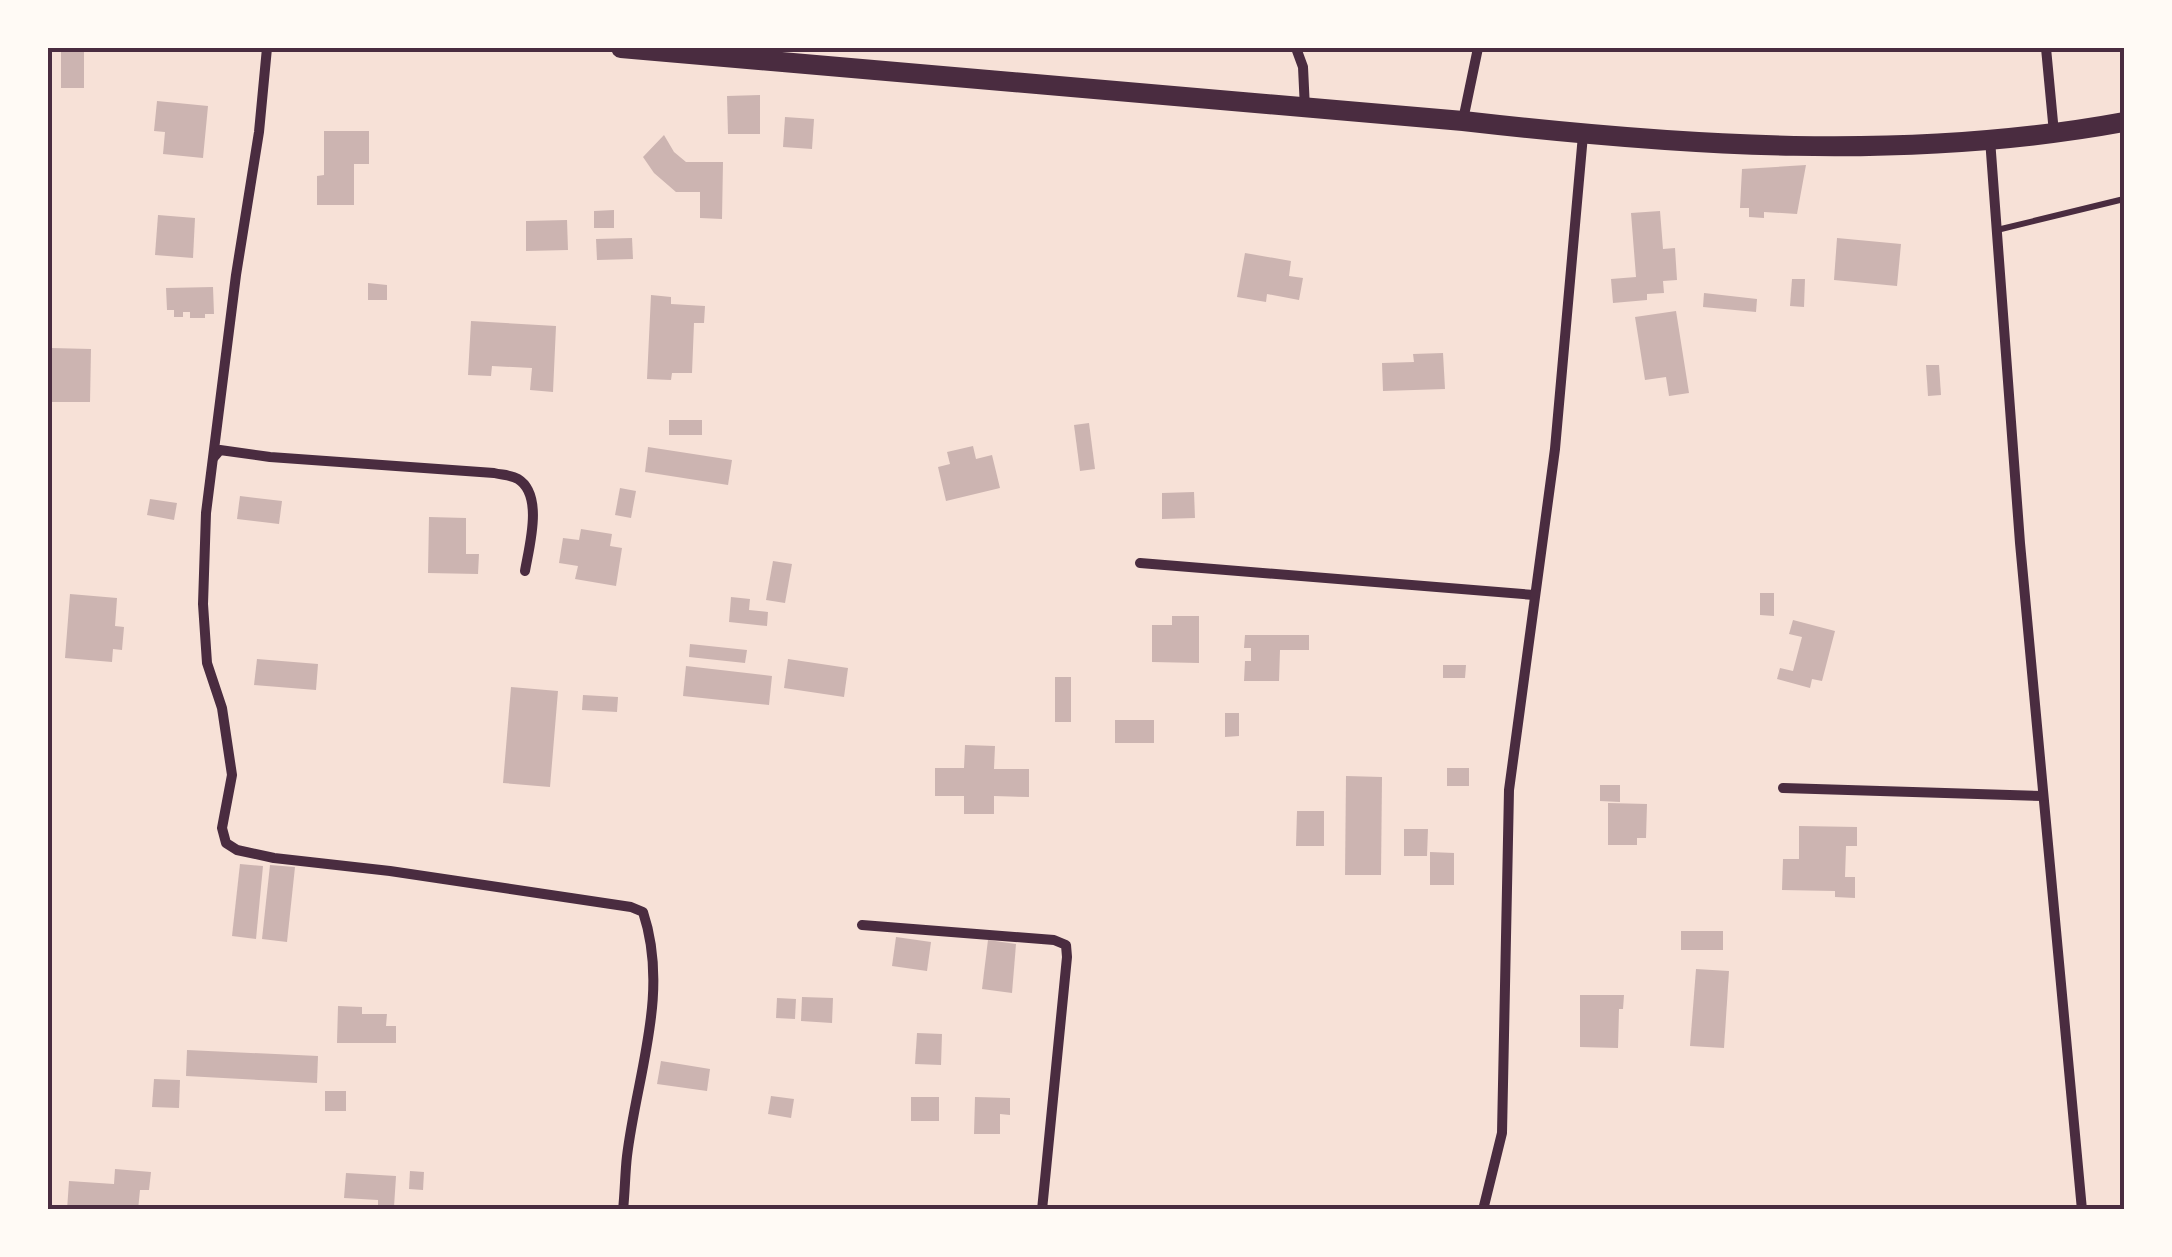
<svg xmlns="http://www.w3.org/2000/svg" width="2172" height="1257" viewBox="0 0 2172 1257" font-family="Lato,sans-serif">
<rect width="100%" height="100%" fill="#f7e1d7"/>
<g fill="#ccb4b1">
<rect x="61" y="48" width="23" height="40"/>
<path d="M760,95v39h-32l-1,-38z"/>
<path d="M157,101l51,5 -5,52 -40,-4 2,-22 -11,-1z"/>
<path d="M785,117l29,2 -2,30 -29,-2z"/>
<path d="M324,131h45v33h-15v41h-37v-29l7,-1z"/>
<path d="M664,135l10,17 12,10h37l-1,57 -22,-1v-26h-24l-22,-19 -11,-16z"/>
<path d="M1806,165l-9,49 -33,-2v6l-15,-1v-9h-9l2,-39z"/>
<path d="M614,210v18h-20v-17z"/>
<path d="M1660,211l3,38 12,-1 2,32 -14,1 1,12 -17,1v6l-34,3 -2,-24 25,-2 -5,-64z"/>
<path d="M158,215l37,3 -2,40 -38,-3z"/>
<path d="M567,220l1,30 -42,1v-30z"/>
<path d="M632,238l1,21 -36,1 -1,-21z"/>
<path d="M1837,238l64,6 -4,42 -63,-6z"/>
<path d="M1245,253l46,8 -2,15 14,2 -4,22 -32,-6 -1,8 -29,-5z"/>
<path d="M1792,279h13l-1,28 -14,-1z"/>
<path d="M368,283l19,2v15h-19z"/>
<path d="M213,287l1,27h-9v4h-15v-6h-7v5h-9v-7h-7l-1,-22z"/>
<path d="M1704,293l53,6 -1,13 -53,-5z"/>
<path d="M651,295l20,2v7l34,2 -1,17h-10l-2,50h-20l-1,7 -24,-1z"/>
<path d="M1676,311l13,82 -20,3 -3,-19 -21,3 -10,-63z"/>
<path d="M471,321l85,5 -3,66 -23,-2 2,-22 -40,-2 -1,10 -23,-1z"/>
<path d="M51,348l40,1 -1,53h-40z"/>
<path d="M1443,353l2,36 -62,2 -1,-28 32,-1 -1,-8z"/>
<path d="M1926,365h13l2,30 -13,1z"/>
<rect x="669" y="420" width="33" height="15"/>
<path d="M1089,423l6,46 -15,2 -6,-46z"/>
<path d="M973,446l3,13 16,-4 8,33 -54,13 -8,-34 12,-3 -3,-12z"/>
<path d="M648,447l84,13 -4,25 -83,-13z"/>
<path d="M620,488l16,3 -5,27 -16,-3z"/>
<path d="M1194,492l1,26 -33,1v-26z"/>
<path d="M240,496l42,5 -3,23 -42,-5z"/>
<path d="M150,499l27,4 -3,17 -27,-5z"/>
<path d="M429,517l37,1v36h13l-1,20 -50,-1z"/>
<path d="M581,529l31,5 -2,12 12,2 -6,38 -41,-7 3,-13 -19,-3 4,-25 16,2z"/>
<path d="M773,561l19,3 -7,39 -19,-3z"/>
<path d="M1760,593h14v23l-14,-1z"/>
<path d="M70,594l47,4 -2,28 9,1 -2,23 -9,-1 -1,13 -47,-4z"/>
<path d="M731,597l19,2 -1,11 19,2 -1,14 -38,-4z"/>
<path d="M1172,616h27v47l-47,-1v-37h20z"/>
<path d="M1793,620l42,11 -13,50 -10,-2 -2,9 -33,-9 3,-11 13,3 9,-34 -13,-3z"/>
<path d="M1245,635h64v15h-29l-1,31h-35l1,-20h6v-13h-7z"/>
<path d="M690,644l57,6 -2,13 -56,-6z"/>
<path d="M257,659l61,5 -2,26 -62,-5z"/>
<path d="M788,659l60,9 -4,29 -60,-9z"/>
<path d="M1443,665h23l-1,13h-22z"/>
<path d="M686,666l86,10 -3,29 -86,-9z"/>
<rect x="1055" y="677" width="16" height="45"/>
<path d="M511,687l47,4 -8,96 -47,-4z"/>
<path d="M583,695l35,2 -1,15 -35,-2z"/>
<path d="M1225,713h14v23l-14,1z"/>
<rect x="1115" y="720" width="39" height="23"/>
<path d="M965,745l30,1 -1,23h35v28l-35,-1v18h-30v-18h-29v-28h29z"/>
<rect x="1447" y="768" width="22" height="18"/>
<path d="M1346,776l36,1 -1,98h-36z"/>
<path d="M1600,785h20v17l-20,-1z"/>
<path d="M1608,803l39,1 -1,34h-9v7h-29z"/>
<path d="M1297,811h27v35h-28z"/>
<path d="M1799,826l58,1v19h-11l-1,31h10v21l-20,-1v-6l-53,-1 1,-31h16z"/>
<path d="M1404,829h24l-1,27h-23z"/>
<path d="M1430,852l24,1v32h-24z"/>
<path d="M240,864l23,2 -7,73 -24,-3z"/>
<path d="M270,865l25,2 -8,75 -25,-3z"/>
<rect x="1681" y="931" width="42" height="19"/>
<path d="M896,937l35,5 -4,29 -35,-5z"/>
<path d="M988,940l28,4 -4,49 -30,-4z"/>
<path d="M1696,969l33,2 -5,77 -34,-2z"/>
<path d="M1580,995h44l-1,14h-4l-1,39 -38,-1z"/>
<path d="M802,997l31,1 -1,25 -31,-2z"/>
<path d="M777,998l19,1 -1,20 -19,-1z"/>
<path d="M338,1006l24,1v7h25l-1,12h10v17h-59z"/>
<path d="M917,1033l25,1 -1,31 -26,-1z"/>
<path d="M187,1050l131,6 -1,27 -131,-7z"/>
<path d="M661,1061l49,8 -3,22 -50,-7z"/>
<path d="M154,1079l26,1 -1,28 -27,-1z"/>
<rect x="325" y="1091" width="21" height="20"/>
<path d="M771,1096l23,3 -3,19 -23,-4z"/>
<rect x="911" y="1097" width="28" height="24"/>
<path d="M975,1097l35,1v17l-10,-1v20h-26z"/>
<path d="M115,1169l36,3 -2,18h-9l-2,20h-71l2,-29 45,3z"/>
<path d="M410,1171l14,1 -1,18 -14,-1z"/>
<path d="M346,1173l50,3 -2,31 -16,-1v-6l-34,-2z"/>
</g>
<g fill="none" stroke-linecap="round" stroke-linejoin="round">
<path stroke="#4a2c40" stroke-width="6" d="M1997,230l127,-31"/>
<g stroke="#4a2c40" stroke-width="10">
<path d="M267,48l-8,84 -23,143 -30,238 -3,91 4,59 15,45 10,67 -10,53 4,15 11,7 37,8 116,13 241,36 12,5c27,81 -6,162 -16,244 -2,17 -2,36 -4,54"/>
<path d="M1296,48l7,19 2,42"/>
<path d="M2046,48l8,85"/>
<path d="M1463,120l15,-72"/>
<path d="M1990,139l30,404 62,667"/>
<path d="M214,457l6,-7 50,7 224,16c8,2 18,2 24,6 26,16 11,68 7,92"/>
<path d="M1140,563l394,32"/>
<path d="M1783,788l260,8"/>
<path d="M862,925l192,15 12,5 1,12 -25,253"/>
<path d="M1483,1210l19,-77 7,-343 46,-341 28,-314"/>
</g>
<path stroke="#4a2c40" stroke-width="20" d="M621,48l842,73c218,25 444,41 661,1"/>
</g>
<rect width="2172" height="1257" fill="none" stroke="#fffaf5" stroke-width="100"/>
<rect x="50" y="50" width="2072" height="1157" fill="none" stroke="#4a2c40" stroke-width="4"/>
</svg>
